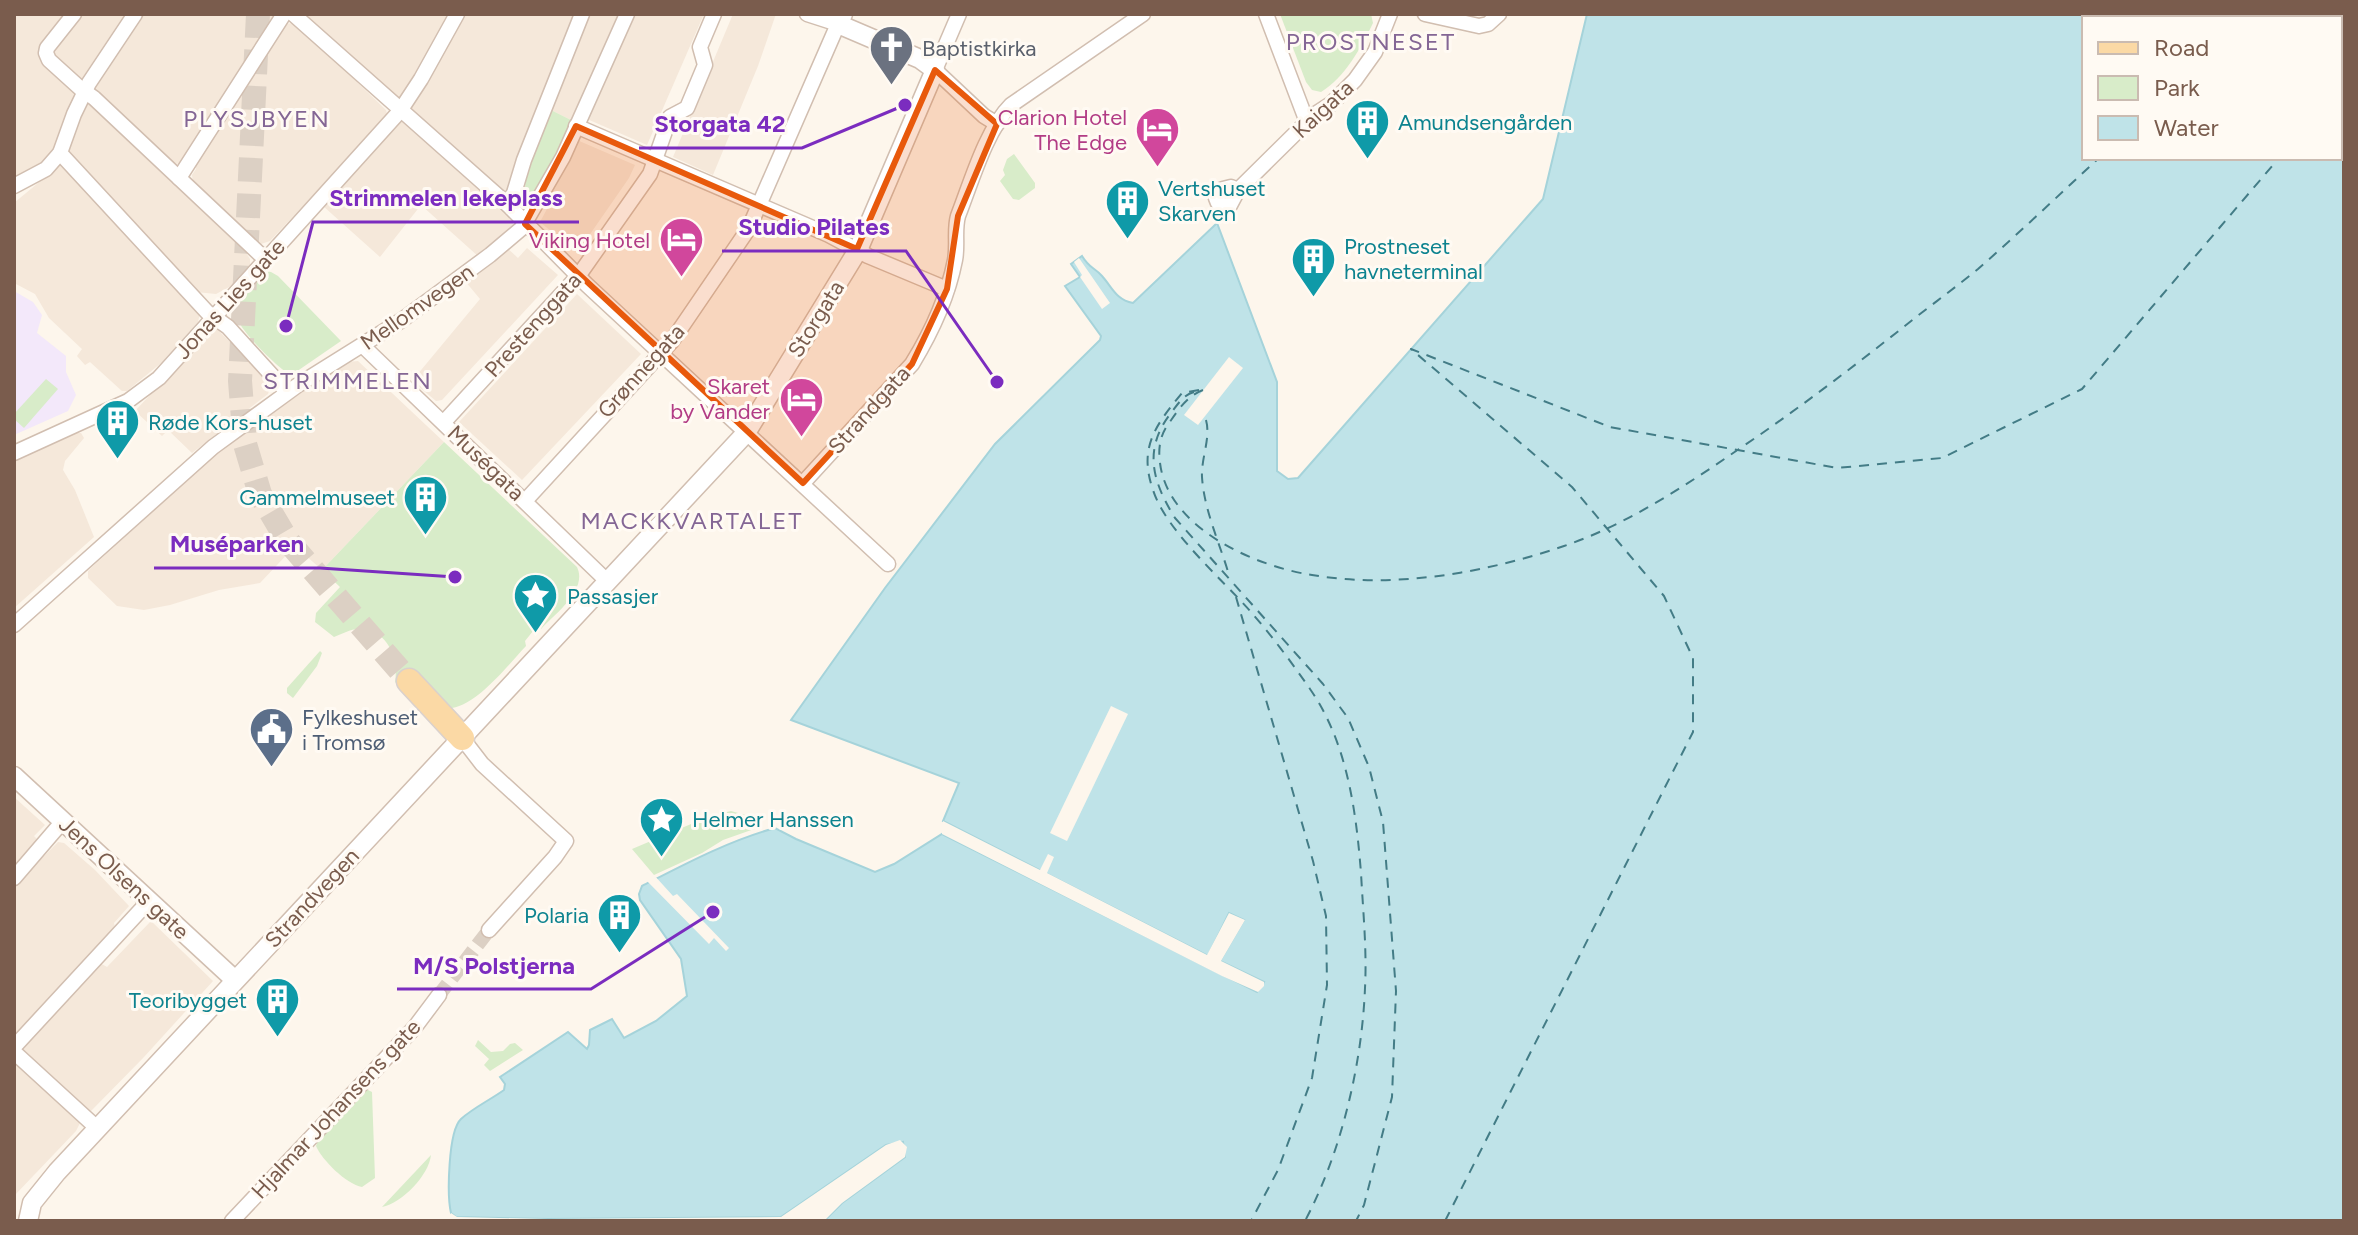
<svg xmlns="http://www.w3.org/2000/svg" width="2358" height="1235" viewBox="0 0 2358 1235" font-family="Figtree,sans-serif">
<rect width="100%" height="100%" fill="#fdf6ec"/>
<g fill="#f5e8da">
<path d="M14,14h57l-27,33 34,44 -27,68 -37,23z"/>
<path d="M78,14h52l-48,72 -26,-23 -6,-14z"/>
<path d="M140,14h136l-31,48 1,3 -67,99 -8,-1 -77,-73v-5z"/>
<path d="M299,14h150v2l-46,81 -6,1 -75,-67z"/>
<path d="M462,14h116l-67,177 -14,2 -89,-80z"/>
<path d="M587,14h33l-49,106 -20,-10z"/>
<path d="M635,14h69l-57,131 -60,-26z"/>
<path d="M733,14h43l-18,52 -45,109 -40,-18z"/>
<path d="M293,23l37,33 56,54 1,4 -68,78 -2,-1 -47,50 -9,3 -9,-5 -59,-57 -1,-7 4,-6 -1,-7 89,-138z"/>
<path d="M86,103h6l147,139 11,17v7l-19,20 -15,8 -20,-2 -129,-141 9,-28z"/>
<path d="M403,120l109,97 1,9 -34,31 -58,-52 -41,52 -57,-51z"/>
<path d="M577,140l58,25 -6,13 -52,75 -37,-31 8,-15 -3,-3z"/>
<path d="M61,164l140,145 -3,13 -37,41 -34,28h-5l-32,-29 -5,3 -8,-9 5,-7 -33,-31 -14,-24 -21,-11v-80z"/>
<path d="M506,247l12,11 9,-10 31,27 -116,125 -6,1 -24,-20 68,-82 -15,-18z"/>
<path d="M577,294l64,60 -119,126 -63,-58z"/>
<path d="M217,329l54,55 -3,10 -76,59 -24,-23 -6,6 -27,-25 62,-66z"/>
<path d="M358,361l86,81 -122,128 -27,-24 -35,37 -41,7 -49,15 -26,5 -27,-4 -29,-28v-7l4,-4 140,-127 115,-78z"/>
<path d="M76,433h5l3,5 -19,23 -2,9 12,20 19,47 -80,71v-148z"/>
<path d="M14,797l31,28 -11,11 5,5 -25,32z"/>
<path d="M58,842l6,1 31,27 34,36 -15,17 1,5 -101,107v-148z"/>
<path d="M151,921l62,60 -69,76 -53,54h-4l-64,-60 1,-5 76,-83 7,4z"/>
<path d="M14,1062l66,61 -4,8 -62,65z"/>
</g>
<path fill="#f3e8fa" d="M14,291l19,11 9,13 -5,18 29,23v16l10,23 -8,16 -54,24z"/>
<g fill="#d8ecc9">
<path d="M1280,14h91l2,9c-12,25 -28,54 -52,69l-9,-2 -6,-8z"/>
<path d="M551,110l20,10 -16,42 -28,48 -5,2 -5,-15 8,-10 1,-9 -2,-3z"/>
<path d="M1014,154l21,29v5l-16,12 -6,-1 -13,-18 5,-6 -2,-5 4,-11z"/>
<path d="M263,271l8,1 7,4 63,65 -48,33h-4c-12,-7 -44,-39 -50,-52 -3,-6 -2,-14 -2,-20z"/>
<path d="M46,379l12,10 -34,39 -10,-9v-5z"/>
<path d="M444,442l133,125c11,23 -22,47 -36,62l-4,-3 -12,15 1,5c-18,19 -48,58 -74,62l-34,-36 -18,15 -5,-5c4,-23 -7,-53 -36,-53 -9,0 -17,5 -25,8l-19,-15 1,-9 24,-26 -18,-17z"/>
<path d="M320,651l2,2 -5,13 -24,32 -6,-5v-5z"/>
<path d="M731,811l18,5 8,12 -34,12 -21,13 -48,22 -22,-26 78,-33z"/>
<path d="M478,1040l13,12 12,-1 7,-7 5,-1 8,7 -33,21 -6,-6 5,-6 -14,-13z"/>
<path d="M366,1089l6,3 3,86 -13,9c-16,-3 -40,-27 -46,-41l3,-8z"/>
<path d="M431,1155c-2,20 -29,48 -49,52z"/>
</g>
<path fill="#bfe3e8" stroke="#a5d3da" stroke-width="2" fill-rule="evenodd" d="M1587,14h757v1207h-1520l18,-18 63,-46 -2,-15 -17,3 -105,72 -233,2 -92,-2 -5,-4c-4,-17 -3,-82 10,-94 12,-11 29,-19 43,-29l1,-6 -5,-7 68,-45 19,17 2,-4 1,-15 22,-11 12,19 32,-17 31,-25 -6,-37 -41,-59 -1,-6 3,-8c43,-22 86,-45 133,-58l21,11 79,33 19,-8 48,-30 315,158 7,-10 -44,-21 24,-41 -15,-7 -21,43 -265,-135 16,-38 -168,-63 94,-132 110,-144 105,-104 1,-4 -36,-50 15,-9 -9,-13 11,-8c8,13 12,11 20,20 10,11 14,24 31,27l84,-80 60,159v89l11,8 10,-1 245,-279zM2084,18h256v140h-256z"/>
<g fill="#fdf6ec">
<path d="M1079,258l31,45 -8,6 -22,-32 2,-2 -8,-13z"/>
<path d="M1229,357l14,11 -45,57 -14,-10z"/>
<path d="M1111,706l17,8 -61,127 -17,-8z"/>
<path d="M943,821l97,49 8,-16 6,3 -7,16 160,82 22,-42 16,7 -24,41 43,21v4l-6,6 -36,-16 -280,-142v-4l315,157 3,-3 -44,-22 23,-40 -8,-4 -20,40 -5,1 -263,-134z"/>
<path d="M654,875l19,21 4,-2 52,54 -3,3 -12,-13 -5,6 -64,-65z"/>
<path d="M900,1140l7,7 -2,10 -63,46 -18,18h-4l2,-5 17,-16 63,-45 -2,-10 -11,3 -106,73h-327l-6,-4 1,-4 6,4 91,2 233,-2 105,-72z"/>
</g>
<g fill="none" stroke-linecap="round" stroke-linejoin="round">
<g stroke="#437c86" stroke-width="2" stroke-dasharray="10 8" stroke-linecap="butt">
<path d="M2253,18l5,-4"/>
<path d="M2340,86l4,-5"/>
<path d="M1199,390l-17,3c-26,32 -44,54 -29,97 13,41 69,89 98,122 21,24 41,51 59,77 37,53 46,121 51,184 2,38 6,77 4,115 -3,77 -24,165 -60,233"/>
<path d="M1203,390c-16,6 -24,19 -34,33 -9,12 -11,25 -9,40 8,65 94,103 152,112 82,14 173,-2 252,-29 62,-21 121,-60 175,-97 55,-37 106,-76 157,-116 27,-22 55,-42 82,-64 41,-36 81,-74 121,-111"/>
<path d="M1194,392c-11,3 -16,12 -23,21 -28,36 -19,68 4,105l148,166 25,34 21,49 14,55 13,169 -4,106 -28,108 -8,16"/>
<path d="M1206,420c5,18 -5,38 -4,57 2,33 18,67 27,98"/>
<path d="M1236,597l77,264 13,55 1,69 -15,93 -34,92 -27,51"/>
<path d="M1445,1221l248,-489v-74l-29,-62 -92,-109 -161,-138 199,78 227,41 105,-10 140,-69 197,-231"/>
</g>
<path stroke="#dcd0c4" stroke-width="14" stroke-dasharray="14 7" stroke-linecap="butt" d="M439,995l50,-65"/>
<path stroke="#dcd0c4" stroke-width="24" stroke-dasharray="24 12" stroke-linecap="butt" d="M258,14l-18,367 5,63 15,50 27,46 122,141"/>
<defs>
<g id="minor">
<path d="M74,14l-27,34 -1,5 3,7 32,29 13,9 171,161"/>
<path d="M293,14l214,190 80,81 301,279"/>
<path d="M959,14l-24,56 49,46 13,8"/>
<path d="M1266,14l41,108"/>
<path d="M1425,14l54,12 9,-2 11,-10"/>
<path d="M576,126l253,109 39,21 79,33"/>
<path d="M60,153l147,159 21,15 59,65"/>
<path d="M179,178l105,-164"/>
<path d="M14,186l32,-17 14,-16 14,-39 15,-31 46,-69"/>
<path d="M1238,190l-7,-3 -8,2 -7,9 2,5 11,4 9,-17 76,-75 17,-11 24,-24 20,-28 15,-38"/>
<path d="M507,204l7,-11 10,-33 58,-146"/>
<path d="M363,346l244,235"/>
<path d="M444,422l135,-147 71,-101 20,-57 17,-9 18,-43 -5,-18 14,-33"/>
<path d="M14,453l114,-52 31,-23 241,-267 21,-32 36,-65"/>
<path d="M803,483l109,-119c19,-31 36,-68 43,-104 3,-15 -1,-30 3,-44 13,-33 28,-86 53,-111l132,-91"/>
<path d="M525,501l147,-160 77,-113 89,-204 -31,-10"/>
<path d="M14,625l199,-178 85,-62 104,-65 88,-65 32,-27 41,-71 64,-143"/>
<path d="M462,738l20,26 84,77 -11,16 -66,73"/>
<path d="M14,878l49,-57"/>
<path d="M14,1047l135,-146"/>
<path d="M14,1052l83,76"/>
<path d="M232,1221l142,-150 41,-44 24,-32"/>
</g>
<g id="tertiary">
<path d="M14,776l221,204"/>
<path d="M28,1221l4,-18 25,-31 689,-739 112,-183 77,-180 -15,-11 -82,-35 5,-10"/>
</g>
<path id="primary" d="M409,681l53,57"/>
</defs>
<use href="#minor" stroke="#d1beb0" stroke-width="17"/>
<use href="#tertiary" stroke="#d1beb0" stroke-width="21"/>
<use href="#primary" stroke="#dad1cd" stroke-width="27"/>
<use href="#minor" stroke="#fff" stroke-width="14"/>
<use href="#tertiary" stroke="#fff" stroke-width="18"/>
<use href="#primary" stroke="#fbd9a5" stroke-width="24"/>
</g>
<path fill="#e8590c" fill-opacity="0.2" stroke="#e8590c" stroke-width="6" stroke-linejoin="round" d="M935,70l62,54 -39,92 -11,73 -35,75 -109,119 -278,-259 51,-98 281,123z"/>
<defs>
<symbol id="church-pin" viewBox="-11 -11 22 30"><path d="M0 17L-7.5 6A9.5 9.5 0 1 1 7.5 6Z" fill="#6b7280" stroke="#fffaf3"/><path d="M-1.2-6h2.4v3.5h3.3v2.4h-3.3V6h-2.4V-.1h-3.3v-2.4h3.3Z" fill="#fff"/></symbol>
<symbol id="building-pin" viewBox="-11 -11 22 30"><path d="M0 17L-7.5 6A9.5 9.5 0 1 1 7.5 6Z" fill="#0f9aa8" stroke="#fffaf3"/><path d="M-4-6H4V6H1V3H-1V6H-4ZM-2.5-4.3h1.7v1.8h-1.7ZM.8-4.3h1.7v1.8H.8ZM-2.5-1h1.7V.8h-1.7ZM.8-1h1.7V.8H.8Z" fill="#fff"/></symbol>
<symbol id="hotel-pin" viewBox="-11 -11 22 30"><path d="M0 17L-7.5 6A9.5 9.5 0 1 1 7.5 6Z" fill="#d1479c" stroke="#fffaf3"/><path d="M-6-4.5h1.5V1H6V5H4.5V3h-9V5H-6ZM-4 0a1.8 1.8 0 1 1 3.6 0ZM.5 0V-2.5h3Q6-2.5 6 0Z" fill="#fff"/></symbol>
<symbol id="sight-pin" viewBox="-11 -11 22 30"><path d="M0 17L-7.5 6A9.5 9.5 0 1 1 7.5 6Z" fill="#0f9aa8" stroke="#fffaf3"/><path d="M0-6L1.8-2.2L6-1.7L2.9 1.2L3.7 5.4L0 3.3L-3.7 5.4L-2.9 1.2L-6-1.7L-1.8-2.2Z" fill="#fff"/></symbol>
<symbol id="civic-pin" viewBox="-11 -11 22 30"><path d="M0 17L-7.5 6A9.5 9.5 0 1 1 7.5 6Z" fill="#5c6f8a" stroke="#fffaf3"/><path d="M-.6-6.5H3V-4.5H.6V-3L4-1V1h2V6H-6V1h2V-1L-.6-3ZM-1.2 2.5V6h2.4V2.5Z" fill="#fff"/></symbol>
</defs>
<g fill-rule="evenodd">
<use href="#church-pin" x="866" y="22" width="51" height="69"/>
<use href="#building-pin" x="1342" y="96" width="51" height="69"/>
<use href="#hotel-pin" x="1132" y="104" width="51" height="69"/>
<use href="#building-pin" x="1102" y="176" width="51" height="69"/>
<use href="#hotel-pin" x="656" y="214" width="51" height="69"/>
<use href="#building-pin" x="1288" y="234" width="51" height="69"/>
<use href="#hotel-pin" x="776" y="374" width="51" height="69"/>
<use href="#building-pin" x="92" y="396" width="51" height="69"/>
<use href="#building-pin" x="400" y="472" width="51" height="69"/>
<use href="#sight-pin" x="510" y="570" width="51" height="69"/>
<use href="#civic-pin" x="246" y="704" width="51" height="69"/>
<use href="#sight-pin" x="636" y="794" width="51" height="69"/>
<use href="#building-pin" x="594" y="890" width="51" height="69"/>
<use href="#building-pin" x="252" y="974" width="51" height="69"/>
</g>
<g text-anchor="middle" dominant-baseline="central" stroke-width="6" stroke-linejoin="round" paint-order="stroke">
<g font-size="22" fill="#5b616d" stroke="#fffaf3" text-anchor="start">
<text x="922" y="48">Baptistkirka</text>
</g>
<g font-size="22" fill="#7a5c4d" stroke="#fffaf3">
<text transform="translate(1323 109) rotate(-43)">Kaigata</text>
<text transform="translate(230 299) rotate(-48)">Jonas Lies gate</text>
<text transform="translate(417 307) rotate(-35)">Mellomvegen</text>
<text transform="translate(816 319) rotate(-58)">Storgata</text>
<text transform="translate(533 325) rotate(-48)">Prestenggata</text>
<text transform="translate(641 371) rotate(-48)">Grønnegata</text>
<text transform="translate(869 410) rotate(-48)">Strandgata</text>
<text transform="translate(486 463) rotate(44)">Muségata</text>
<text transform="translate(124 878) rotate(43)">Jens Olsens gate</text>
<text transform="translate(312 898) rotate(-47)">Strandvegen</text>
<text transform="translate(336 1109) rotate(-47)">Hjalmar Johansens gate</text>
</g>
<g font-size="22" fill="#b23c85" stroke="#fffaf3" text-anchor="end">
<text x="1127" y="117">Clarion Hotel<tspan x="1127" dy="25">The Edge</tspan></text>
<text x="650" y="240">Viking Hotel</text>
<text x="770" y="386">Skaret<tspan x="770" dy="25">by Vander</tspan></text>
</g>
<g font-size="22" fill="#0d838f" stroke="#fffaf3" text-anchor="start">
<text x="1398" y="122">Amundsengården</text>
<text x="1158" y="188">Vertshuset<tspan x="1158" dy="25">Skarven</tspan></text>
<text x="1344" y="246">Prostneset<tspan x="1344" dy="25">havneterminal</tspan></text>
<text x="148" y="422">Røde Kors-huset</text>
<text x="395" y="497" text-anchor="end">Gammelmuseet</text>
<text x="567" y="596">Passasjer</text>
<text x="692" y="819">Helmer Hanssen</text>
<text x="589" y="915" text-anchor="end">Polaria</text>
<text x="247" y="1000" text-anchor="end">Teoribygget</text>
</g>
<g font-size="22" fill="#4e5e75" stroke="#fffaf3" text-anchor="start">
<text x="302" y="717">Fylkeshuset<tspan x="302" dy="25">i Tromsø</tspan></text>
</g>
<g font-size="24" letter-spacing="2" fill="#846695" stroke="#fffaf3">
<text x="1371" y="41">PROSTNESET</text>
<text x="257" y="118">PLYSJBYEN</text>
<text x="348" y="380">STRIMMELEN</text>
<text x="692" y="520">MACKKVARTALET</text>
</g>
</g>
<path fill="none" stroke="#7b2cbf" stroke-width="3" d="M905 105L802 148H639M286 326L313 222H579M997 382L906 251H722M455 577L320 568H154M713 912L591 989H397"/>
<g fill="#7b2cbf" stroke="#fffaf3" stroke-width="3">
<circle cx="905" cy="105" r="8"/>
<circle cx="286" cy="326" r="8"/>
<circle cx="997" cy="382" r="8"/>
<circle cx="455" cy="577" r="8"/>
<circle cx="713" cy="912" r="8"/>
</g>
<g font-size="24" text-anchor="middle" font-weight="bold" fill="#7b2cbf" stroke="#fffaf3" stroke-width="6" stroke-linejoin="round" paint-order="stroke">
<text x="720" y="132">Storgata 42</text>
<text x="446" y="206">Strimmelen lekeplass</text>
<text x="814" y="235">Studio Pilates</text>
<text x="237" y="552">Muséparken</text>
<text x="494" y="974">M/S Polstjerna</text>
</g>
<rect width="2358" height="1235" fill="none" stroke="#7a5c4d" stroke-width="32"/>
<rect x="2082" y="16" width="260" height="144" fill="#fffaf3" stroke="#cabbb1" stroke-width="2"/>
<rect x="2098" y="42" width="40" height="12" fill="#fbd9a5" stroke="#cabbb1" stroke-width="2"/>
<text x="2154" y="56" font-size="24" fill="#7a5c4d">Road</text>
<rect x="2098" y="76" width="40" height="24" fill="#d8ecc9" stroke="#cabbb1" stroke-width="2"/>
<text x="2154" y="96" font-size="24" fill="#7a5c4d">Park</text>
<rect x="2098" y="116" width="40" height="24" fill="#bfe3e8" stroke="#cabbb1" stroke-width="2"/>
<text x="2154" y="136" font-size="24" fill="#7a5c4d">Water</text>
</svg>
